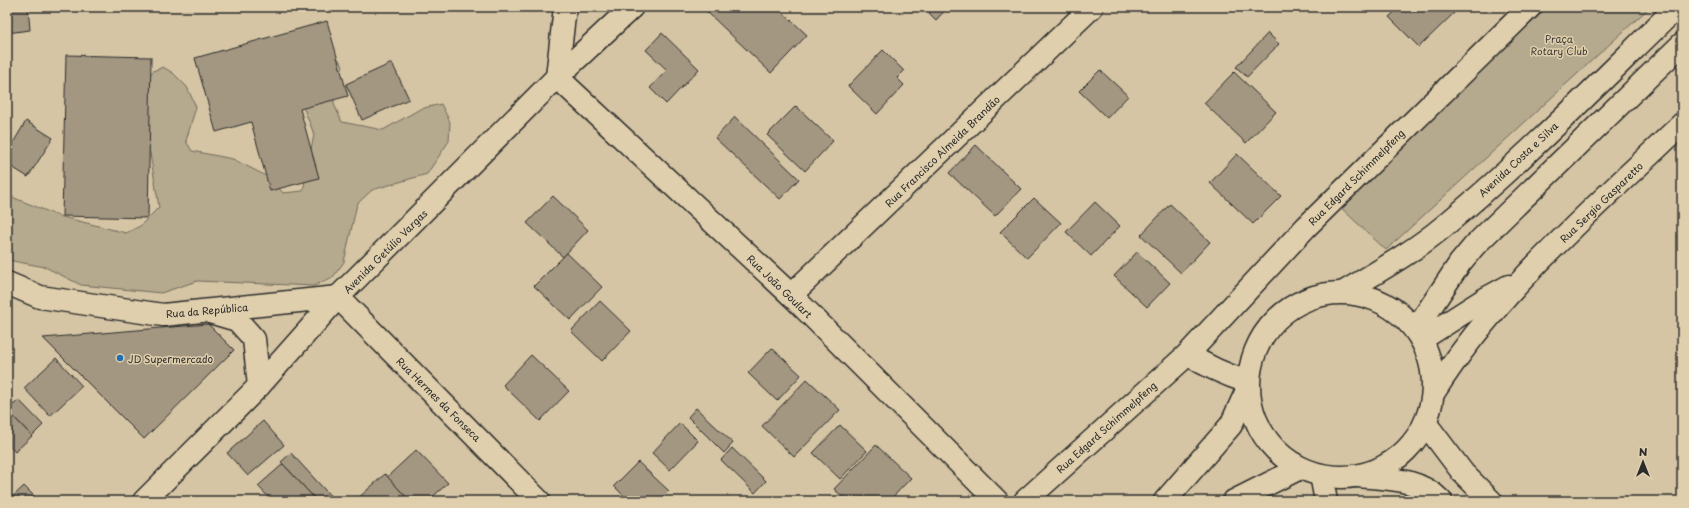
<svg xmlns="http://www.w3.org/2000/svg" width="1689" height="508" viewBox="0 0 1689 508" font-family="'Playpen Sans',sans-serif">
<rect width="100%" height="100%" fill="#d5c5a4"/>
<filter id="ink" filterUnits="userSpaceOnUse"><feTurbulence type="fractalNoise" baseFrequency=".025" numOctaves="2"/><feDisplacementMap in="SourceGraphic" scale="8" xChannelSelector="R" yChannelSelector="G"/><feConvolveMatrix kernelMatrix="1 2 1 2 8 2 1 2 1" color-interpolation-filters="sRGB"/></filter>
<g filter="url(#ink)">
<g fill="#b5a98e" stroke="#706a5c">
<path d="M1548,7h102l-264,243 -48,-45z"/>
<path d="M332,49l11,17 -8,18 -1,20 8,18 41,8 37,-21 21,-5 9,18 -1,19 -22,33 -55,16 -15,14 -13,58 -11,15 -19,9 -117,-5 -36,12 -80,-8 -36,-18 -38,-7v-65l52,21 67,17 14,-7 19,-19 -20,-119 14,-17 10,-4 10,6 14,14 9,20 -10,34 6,10 41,8 37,19 13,15 20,-2 11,-57 -22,-55z"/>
</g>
<g fill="#a39781" stroke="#2b2b2b">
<path d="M28,7l2,23 -23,3v-25z"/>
<path d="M702,7h75l30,28 -36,38z"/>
<path d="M935,7h13l-12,13 -7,-7z"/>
<path d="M1400,7h52l4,4 -37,36 -30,-30z"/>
<path d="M327,21l21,75 -48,13 19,69 -49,13 -19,-69 -35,10 -21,-74z"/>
<path d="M662,33l37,36 -33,35 -16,-16 17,-18 -21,-20z"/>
<path d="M1268,33l11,11 -32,33 -11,-10z"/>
<path d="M883,50l21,21 -7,7 7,7 -27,29 -29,-28z"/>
<path d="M66,55l85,2 -3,161 -86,-2z"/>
<path d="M392,63l17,36 -47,21 -16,-36z"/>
<path d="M1100,70l28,26 -21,22 -28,-27z"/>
<path d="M1234,72l42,40 -30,31 -42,-40z"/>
<path d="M796,106l37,35 -28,30 -38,-36z"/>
<path d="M735,117l64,62 -19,20 -65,-61z"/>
<path d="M26,121l27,17 -25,39 -21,-13v-11z"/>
<path d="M976,145l45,44 -26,27 -46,-43z"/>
<path d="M1237,154l44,42 -28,28 -43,-41z"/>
<path d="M553,196l35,34 -25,27 -36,-34z"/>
<path d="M1034,198l27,25 -34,35 -27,-26z"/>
<path d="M1095,202l25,24 -29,30 -25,-24z"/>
<path d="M1170,204l40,38 -29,31 -40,-38z"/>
<path d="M1137,252l33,31 -23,24 -33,-31z"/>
<path d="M567,253l35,34 -32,33 -36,-34z"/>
<path d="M600,301l31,30 -29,30 -31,-30z"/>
<path d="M208,324l26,26 -90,89 -101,-101z"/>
<path d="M772,348l29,27 -24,26 -29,-28z"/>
<path d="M531,355l38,36 -29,30 -37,-36z"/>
<path d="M56,358l26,28 -32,30 -26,-28z"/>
<path d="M807,379l33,31 -46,47 -32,-31z"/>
<path d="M19,400l24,25 -11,11 -25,-26z"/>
<path d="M696,408l37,35 -9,10 -36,-36z"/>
<path d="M7,410l25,26 -17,16 -8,-9z"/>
<path d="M263,421l21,24 -36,31 -21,-23z"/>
<path d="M680,423l18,18 -28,29 -18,-17z"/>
<path d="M840,425l27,26 -27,28 -27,-26z"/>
<path d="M876,445l35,33 -22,23h-42l-13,-12z"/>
<path d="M732,448l34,33 -11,12 -34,-33z"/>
<path d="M416,450l32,33 -20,18h-18l-23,-24z"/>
<path d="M291,453l44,48h-18l-34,-37 -2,-2z"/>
<path d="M638,462l31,29 -10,10h-30l-15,-15z"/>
<path d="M283,464l34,37h-45l-14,-15z"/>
<path d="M385,474l22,24 -3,3h-49z"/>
<path d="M24,486l15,15h-31z"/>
</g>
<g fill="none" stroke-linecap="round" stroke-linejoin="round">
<defs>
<g id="street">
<path d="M557,77l75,-70"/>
<path d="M791,295l301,-288"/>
<path d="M1188,354l118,-127 224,-220"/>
<path d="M1321,475l5,26"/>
<path d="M144,501l115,-115 79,-89"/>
</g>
<g id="secondary">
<path d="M557,77l234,218 206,206"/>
<path d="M557,77l8,-70"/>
<path d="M7,283l33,14 123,18 175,-18"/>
<path d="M338,297l219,-220"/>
<path d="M338,297l201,204"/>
<path d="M213,313l24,7 17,19 5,47"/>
<path d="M1422,339l63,-40 24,-13"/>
<path d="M1434,392c66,-104 161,-184 248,-268"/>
<path d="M1426,424l37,49 28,28"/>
<path d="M1358,476c30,3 61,2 83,25"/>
<path d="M1025,501l163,-147c19,13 38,21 60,28"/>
</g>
<g id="primary">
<path d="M1344,292c33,-20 69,-40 99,-65 82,-68 158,-146 234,-220"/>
<circle cx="1341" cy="385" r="92"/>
<path d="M1416,329l44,-66 15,-18 207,-201"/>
<path d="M1165,501l66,-76 17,-37"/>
<path d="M1234,501l66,-33"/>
</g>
</defs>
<use href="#street" stroke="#2b2b2b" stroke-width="25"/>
<use href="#secondary" stroke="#2b2b2b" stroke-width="25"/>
<use href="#primary" stroke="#2b2b2b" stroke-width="25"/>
<use href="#street" stroke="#e0cfac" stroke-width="22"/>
<use href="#secondary" stroke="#e0cfac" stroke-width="22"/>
<use href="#primary" stroke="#e0cfac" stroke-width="22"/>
</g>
</g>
<circle fill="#1f6fb2" stroke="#e0cfac" stroke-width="1.5" cx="120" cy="358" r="4"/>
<g text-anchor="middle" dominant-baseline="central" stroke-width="3" stroke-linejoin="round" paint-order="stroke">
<g font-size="10" fill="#403e3a" stroke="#e0cfac">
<text x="1559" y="38">Praça<tspan x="1559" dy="12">Rotary Club</tspan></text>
</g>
<g font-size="10" fill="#2b2b2b" stroke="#e0cfac">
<text transform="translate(942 151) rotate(-44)">Rua Francisco Almeida Brandão</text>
<text transform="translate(1518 159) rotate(-43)">Avenida Costa e Silva</text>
<text transform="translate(1356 177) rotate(-45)">Rua Edgard Schimmelpfeng</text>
<text transform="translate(1601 202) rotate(-44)">Rua Sergio Gasparetto</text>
<text transform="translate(385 251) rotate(-45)">Avenida Getúlio Vargas</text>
<text transform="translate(780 286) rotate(44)">Rua João Goulart</text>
<text transform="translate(207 310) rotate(-5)">Rua da República</text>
<text transform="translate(439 399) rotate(45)">Rua Hermes da Fonseca</text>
<text transform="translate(1106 427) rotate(-42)">Rua Edgard Schimmelpfeng</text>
</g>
<g font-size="10" fill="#2b2b2b" stroke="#e0cfac" text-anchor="start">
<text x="128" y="358">JD Supermercado</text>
</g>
</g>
<rect width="1689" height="508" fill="none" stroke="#e0cfac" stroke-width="24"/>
<rect x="12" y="12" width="1665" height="484" fill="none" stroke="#2b2b2b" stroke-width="1.5" filter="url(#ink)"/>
<g transform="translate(1643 462)" stroke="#e0cfac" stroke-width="3" paint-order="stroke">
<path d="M0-3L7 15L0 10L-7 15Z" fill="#2b2b2b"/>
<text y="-6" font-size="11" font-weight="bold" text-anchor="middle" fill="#2b2b2b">N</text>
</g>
</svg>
